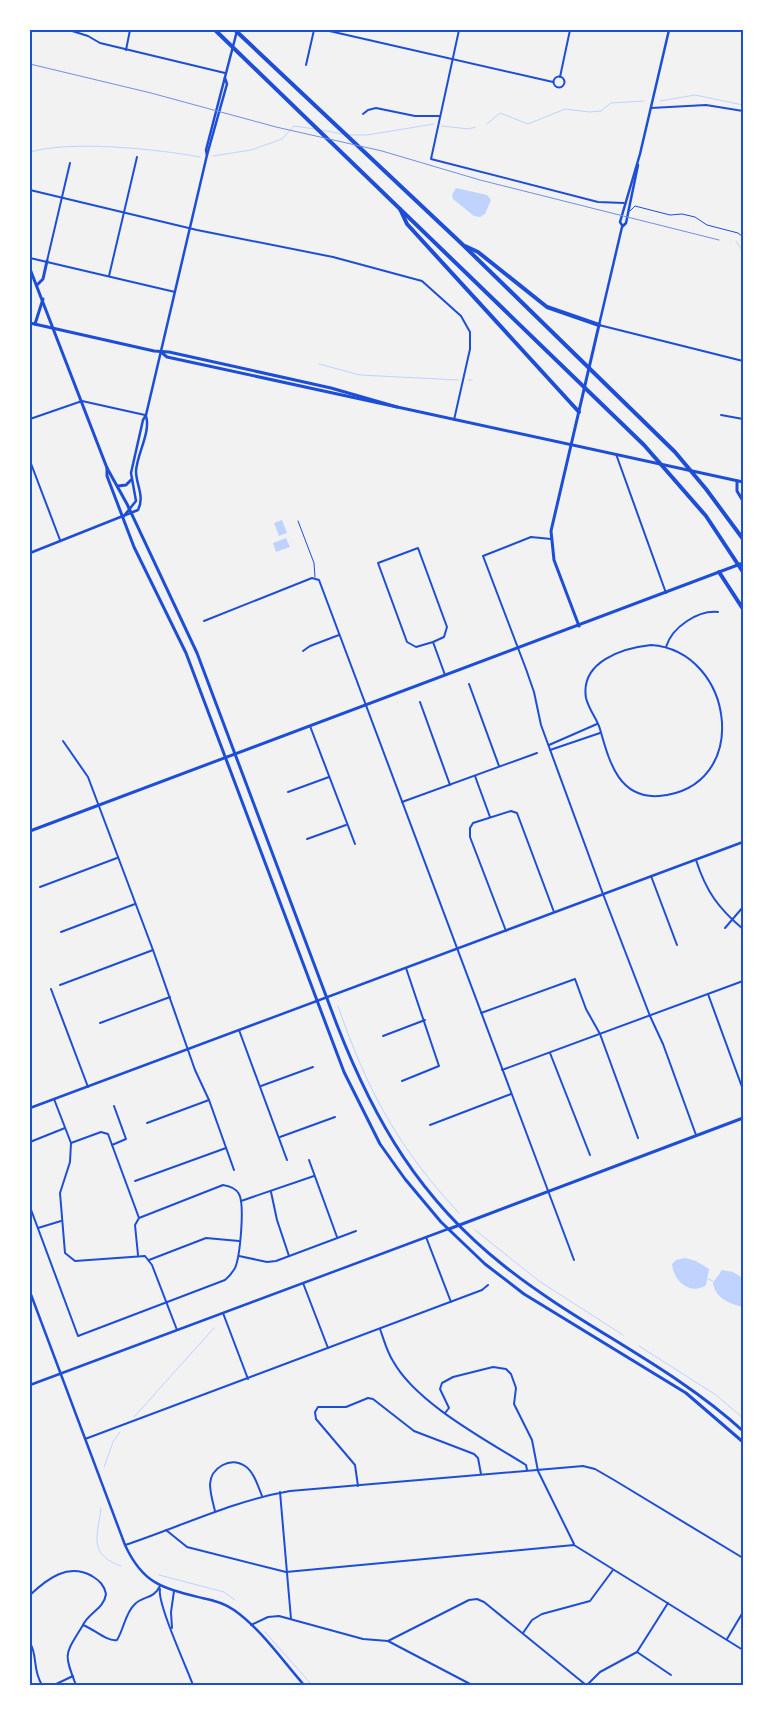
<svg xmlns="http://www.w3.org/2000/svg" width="773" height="1715" viewBox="0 0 773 1715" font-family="Barlow,sans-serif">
<rect width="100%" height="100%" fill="#f2f2f2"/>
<g fill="#bfd3fe">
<path d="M456,188l31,7 4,5 -6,14 -5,3 -6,-1 -21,-17 -1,-4z"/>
<path d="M282,520l5,13 -8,3 -5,-13z"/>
<path d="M286,538l4,9 -14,5 -3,-9z"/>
<path d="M685,1258l11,3 13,8 -3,16c-15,11 -33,-4 -34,-21l4,-4z"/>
<path d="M722,1270l11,2 10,6v29c-13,-3 -28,-9 -30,-24z"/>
</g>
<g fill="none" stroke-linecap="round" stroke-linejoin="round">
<g stroke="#bfd3fe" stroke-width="1">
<path d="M660,101l35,-6 48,10"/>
<path d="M487,124l13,-11 28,11 37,-15 24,3 12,-1 10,-8 33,-2"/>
<path d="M442,126l27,3 6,-2"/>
<path d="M321,130l21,4"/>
<path d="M348,135h19l67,-11"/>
<path d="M30,152c41,-12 127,-3 170,5"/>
<path d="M213,156l38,-6 31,-11 12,-13 21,3"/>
<path d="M736,241l7,11"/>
<path d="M319,364l41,11 98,5"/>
<path d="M468,380h4"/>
<path d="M338,1006c29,84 60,142 121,207"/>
<path d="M475,1230l64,51 84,54"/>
<path d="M708,1279l5,2"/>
<path d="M639,1346l77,49 27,23"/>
<path d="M134,1417l80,-89"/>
<path d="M104,1467l9,-25 7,-10"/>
<path d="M101,1508c-3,27 -14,46 20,58"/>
<path d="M159,1575l65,17 11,8"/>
<path d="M265,1632l47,53"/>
</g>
<g stroke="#1d4ed8" stroke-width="1">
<path d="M630,211l5,-5 35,9 12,-1 13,3 12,8 31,8 5,4"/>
<path d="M298,521l16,42 1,14"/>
</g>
<g stroke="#1d4ed8" stroke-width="2">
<path d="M69,30l19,6 12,7 125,30"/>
<path d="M325,30l228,52"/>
<path d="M459,30l-28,129 167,43 26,1"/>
<path d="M30,31v-1"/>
<path d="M126,50l4,-20"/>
<path d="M306,65l8,-35"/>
<circle cx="559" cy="82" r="5.5"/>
<path d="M560,77l10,-47"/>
<path d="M651,108l55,-3 37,6"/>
<path d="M363,114l5,-4 8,-2 39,8h24"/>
<path d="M30,190l167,40 136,27 89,24 39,35 9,16v17l-16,71"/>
<path d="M30,258l145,34"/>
<path d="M47,261l23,-98"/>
<path d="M109,276l28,-119"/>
<path d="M599,325l144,36"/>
<path d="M721,415l22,4"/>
<path d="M30,419l52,-18 63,14"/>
<path d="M616,454l50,139"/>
<path d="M30,461l30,79"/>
<path d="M551,539l-20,-2 -48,19 43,113 8,23 7,33 62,169 47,122 13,28 33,91"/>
<path d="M204,621l108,-43 7,2 255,680"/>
<path d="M433,642l-17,5 -9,-5 -29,-79 40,-15 29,79 -3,10 -11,5 12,33"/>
<path d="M651,645c84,6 102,143 8,151 -41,3 -50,-36 -59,-67 -3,-10 -11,-19 -14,-31 -6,-36 36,-50 65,-53z"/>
<path d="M666,647c6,-20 32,-37 52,-35"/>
<path d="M303,651l7,-5 29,-11"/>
<path d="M469,684l30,82"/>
<path d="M420,702l30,83"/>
<path d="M310,726l45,118"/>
<path d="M63,741l25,36 65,173 42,120 14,30 25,70"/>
<path d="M549,745l48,-21"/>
<path d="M550,750l50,-17"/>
<path d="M475,776l15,41"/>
<path d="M288,792l41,-15"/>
<path d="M402,802l135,-49"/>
<path d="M307,839l39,-14"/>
<path d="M696,860c10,31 22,48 47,69"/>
<path d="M651,876l26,69"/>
<path d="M40,887l77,-29"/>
<path d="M725,928l18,-21"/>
<path d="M506,931l-36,-94v-9l3,-5 38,-12 6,2 37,99"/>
<path d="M61,932l74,-28"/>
<path d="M60,985l93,-35"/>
<path d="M51,989l37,98"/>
<path d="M708,994l34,93"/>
<path d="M481,1013l94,-34 11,30 14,25 38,104"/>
<path d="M100,1023l70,-26"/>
<path d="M239,1030l48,130"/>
<path d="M383,1036l42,-16"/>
<path d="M550,1053l40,102"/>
<path d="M502,1070l241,-89"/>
<path d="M402,1081l37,-15 -33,-98"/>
<path d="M261,1086l52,-19"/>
<path d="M54,1099l17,44 -1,19 -10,31 5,60 10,8 70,-5 7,9 25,65"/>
<path d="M147,1123l62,-23"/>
<path d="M430,1125l81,-31"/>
<path d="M280,1137l55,-20"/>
<path d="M30,1142l35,-14"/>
<path d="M71,1143l30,-11 7,2 31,84 -4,7 3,30"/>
<path d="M112,1145l14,-6 -12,-33"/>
<path d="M309,1160l28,77"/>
<path d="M135,1181l91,-33"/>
<path d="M271,1192l6,28 12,36"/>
<path d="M241,1201l73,-25"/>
<path d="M30,1207l48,129 147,-56c4,-3 7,-7 10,-12 5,-11 10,-63 4,-74 -3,-6 -10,-8 -16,-9l-84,33"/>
<path d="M38,1228l23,-7"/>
<path d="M426,1237l25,65"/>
<path d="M239,1256l28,6 9,-1 80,-30"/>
<path d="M149,1260l57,-22 33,3"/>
<path d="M303,1283l25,65"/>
<path d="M223,1313l25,66"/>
<path d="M380,1329c4,11 7,23 13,32 23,42 93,79 133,104l1,5"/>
<path d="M445,1413l4,-5 -9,-19 2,-6 11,-6 40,-10 13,2 5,5 5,14 -2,16 18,36 6,31 36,73"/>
<path d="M85,1439l397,-149 6,-5"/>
<path d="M358,1486l-3,-21 -39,-46 -1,-7 3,-5h28l22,-9 5,1 41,32 60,23 4,4 3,16"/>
<path d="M280,1492l11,127"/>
<path d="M215,1511c-2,-8 -5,-18 -5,-27 1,-16 20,-28 35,-18 9,6 13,20 17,30"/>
<path d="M166,1530l21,17 99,25 288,-27 169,105"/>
<path d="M125,1545c55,-18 107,-44 165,-54l293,-25 12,3 19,11 129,78"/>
<path d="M160,1589c-3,14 26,77 33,96"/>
<path d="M30,1595c18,-17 38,-32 62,-19 8,5 12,9 14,18 -2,15 -17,18 -23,31"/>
<path d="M251,1625l17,-8 11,-1 84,23 25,2 81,-41 8,-1 7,3 102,83"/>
<path d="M172,1628l-1,-16 3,-21"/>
<path d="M523,1633l9,-13 10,-6 48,-13 23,-31"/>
<path d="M727,1639l16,-27"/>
<path d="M388,1641l84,44"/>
<path d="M30,1643c8,13 2,26 12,42"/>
<path d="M637,1652l34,23"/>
<path d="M54,1685l19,-9"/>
<path d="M76,1685c-13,-33 -11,-30 7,-60 11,4 24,17 34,15 7,-11 8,-27 18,-36 8,-8 19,-5 25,-18"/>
<path d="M587,1685l13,-13 37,-20 31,-49"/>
</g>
<g stroke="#1d4ed8" stroke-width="2.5">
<path d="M207,155l-1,-5 31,-119"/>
<path d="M622,225l-2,-3 20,-68 29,-124"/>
<path d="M599,325l23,-98 4,-4 12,-58"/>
<path d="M123,517l13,-16 -5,-28 12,-53 3,-5 61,-260 20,-71 -2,-6"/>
<path d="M30,553l108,-43c7,-14 -2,-25 -2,-39 1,-17 15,-39 10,-55"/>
<path d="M30,1108l713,-266"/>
<path d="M30,1292l95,253c18,39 37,43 77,53 11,2 22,5 32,12 27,19 48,50 70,75"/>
<path d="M30,1385l418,-156"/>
</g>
<g stroke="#1d4ed8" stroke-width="3">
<path d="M30,323l124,28 15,1 162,36 66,19"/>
<path d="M35,324l8,-25"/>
<path d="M161,352l6,5 576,125"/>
<path d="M737,481v10l6,10"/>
<path d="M579,626l-25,-66 -3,-29 48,-206"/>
<path d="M30,831l713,-268"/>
<path d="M449,1229l294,-111"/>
</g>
<g stroke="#1d4ed8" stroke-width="3">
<path d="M30,269l77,199 20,36 70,149 140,372c38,97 83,174 166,240 76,61 168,100 240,166"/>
<path d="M37,285l6,-6 4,-18"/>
<path d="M107,468v8l27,71 52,106 158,419 36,72 25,35 36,43 44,42 39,30 162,99 57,49"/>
<path d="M118,486l8,-1 5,-5"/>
</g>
<g stroke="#1d4ed8" stroke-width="4">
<path d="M215,30l429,415 62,71 37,56"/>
<path d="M235,30l226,213 214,209 31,37 37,50"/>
<path d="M400,209l7,15 172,188"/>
<path d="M465,246l13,6 69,55 52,18"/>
<path d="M719,572l24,37"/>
</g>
<path stroke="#7290e2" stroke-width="1" d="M30,64l121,29 125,34 106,24 98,29 239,60"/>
</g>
<rect width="773" height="1715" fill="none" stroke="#ffffff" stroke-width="62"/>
<rect x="31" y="31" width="711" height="1653" fill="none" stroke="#1d4ed8" stroke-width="2"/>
</svg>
